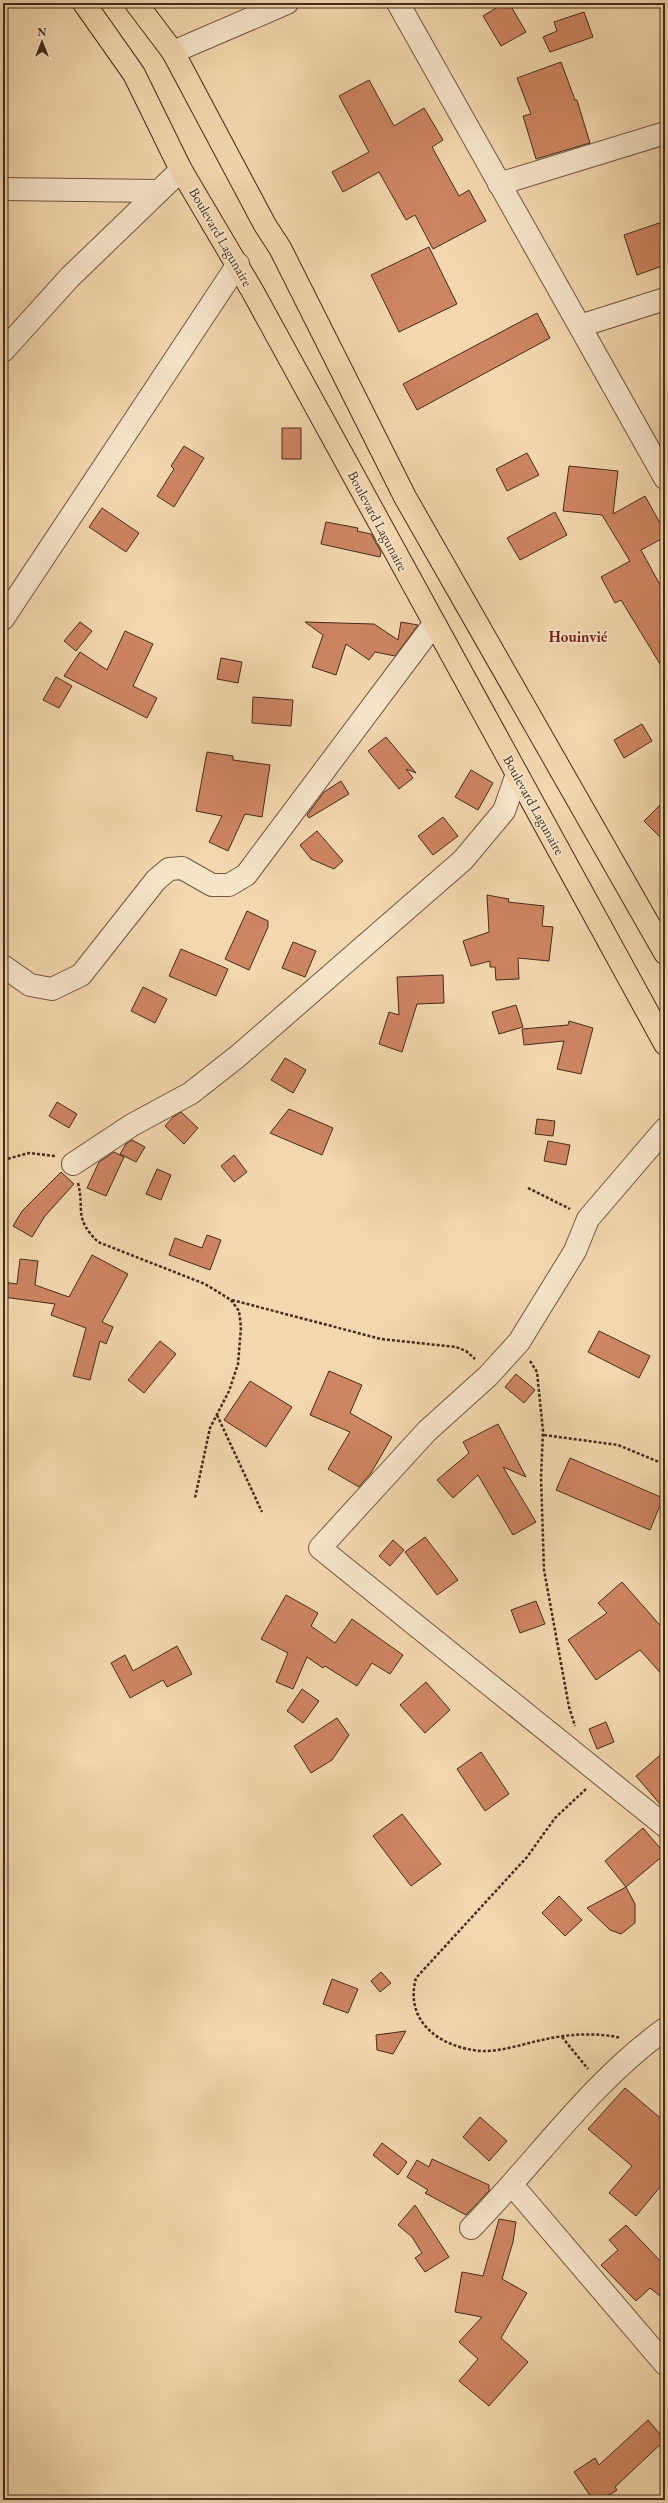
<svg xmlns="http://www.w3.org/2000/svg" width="668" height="2503" viewBox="0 0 668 2503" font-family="'EB Garamond',serif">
<rect width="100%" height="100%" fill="#f3d7ae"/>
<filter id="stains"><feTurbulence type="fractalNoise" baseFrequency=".005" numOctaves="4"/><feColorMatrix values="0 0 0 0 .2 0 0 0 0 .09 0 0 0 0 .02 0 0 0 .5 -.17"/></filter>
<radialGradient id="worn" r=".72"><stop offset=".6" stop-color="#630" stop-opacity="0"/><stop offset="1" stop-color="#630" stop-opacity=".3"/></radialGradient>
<g fill="#ce8561" stroke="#432c1b">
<path d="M504,3h5l17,29 -25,14 -18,-30z"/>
<path d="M584,12l9,25 -43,15 -7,-15 14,-6 -3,-9z"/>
<path d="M561,62l14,38h2l13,43 -54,16 -13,-43 8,-2 -14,-36z"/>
<path d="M369,80l25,46 30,-18 19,32 -11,7 27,49 10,-6 17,31 -53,28 -18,-34 -9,5 -27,-48 -36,20 -11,-20 37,-20 -30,-56z"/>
<path d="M665,221v44l-28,10 -13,-40z"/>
<path d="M429,247l28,57 -58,28 -28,-57z"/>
<path d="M537,313l13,25 -133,72 -14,-26z"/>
<rect x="282" y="428" width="19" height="31"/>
<path d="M184,446l20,12 -30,49 -17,-11 17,-27 -3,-3z"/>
<path d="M527,453l12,22 -32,16 -11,-22z"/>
<path d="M569,466l49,5 -5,43 32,-18 20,36v5l-24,13 24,44v78l-44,-72 -6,3 -14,-26 29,-16 -28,-46 -39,-4z"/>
<path d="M102,508l37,25 -13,19 -37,-25z"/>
<path d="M555,512l12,23 -47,25 -13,-22z"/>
<path d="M326,522l32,6 -1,3 14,3 10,18 -1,5 -59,-13z"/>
<path d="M80,622l12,9 -16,20 -12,-10z"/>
<path d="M305,622l69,2 24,16 3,-18 17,3 -23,31 -20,-4 -6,8 -23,-16 -10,31 -24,-8 11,-32z"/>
<path d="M125,631l28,13 -20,42 24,12 -10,20 -83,-42 16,-24 27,18z"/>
<path d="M221,658l21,4 -4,21 -21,-4z"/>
<path d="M56,677l16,9 -13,22 -16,-8z"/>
<path d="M253,697l40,3 -2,26 -39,-3z"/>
<path d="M642,724l10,17 -28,17 -10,-18z"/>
<path d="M386,737l30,36 -10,-4 7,9 -14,11 -31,-38z"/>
<path d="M207,752l26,4v4l37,5 -8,52 -17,-3 -17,37 -19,-9 13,-26 -26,-5z"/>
<path d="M471,770l22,13 -15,27 -23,-13z"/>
<path d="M341,781l8,13 -40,24 -2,-3 17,-23z"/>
<path d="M665,800v42l-21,-21z"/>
<path d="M443,817l15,19 -25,19 -15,-19z"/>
<path d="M317,831l26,30 -9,8 -23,-10 -11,-14z"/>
<path d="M487,895l22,4 -1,3 36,4 -2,20 11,1 -4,34 -31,-3 1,21 -23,1 -1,-13h-5v-6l-19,5 -8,-25 26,-9z"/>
<path d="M247,911l21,10v6l-19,43 -24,-11z"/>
<path d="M293,942l23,9 -11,26 -23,-9z"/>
<path d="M181,949l47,20 -12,27 -47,-20z"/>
<path d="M443,975l1,28 -27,1 -15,48 -23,-8 10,-32 10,3 -2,-38z"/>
<path d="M143,987l24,12 -12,24 -24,-12z"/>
<path d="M516,1005l7,22 -24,7 -7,-22z"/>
<path d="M569,1021l24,7 -12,46 -24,-5 7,-28 -40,4 -2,-16 46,-4z"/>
<path d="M285,1058l21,12 -13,23 -22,-13z"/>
<path d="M57,1102l20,12 -8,14 -20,-12z"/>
<path d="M289,1109l44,19 -11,27 -52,-22z"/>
<path d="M181,1112l17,16 -14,16 -19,-18 8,-9z"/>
<path d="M537,1119l18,2 -2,15 -18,-2z"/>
<path d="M132,1140l13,7 -9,15 -16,-8 6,-10z"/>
<path d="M548,1141l22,4 -4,20 -22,-4z"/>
<path d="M114,1152l10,5 -18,39 -19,-8 12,-26z"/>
<path d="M234,1155l13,17 -13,10 -13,-16z"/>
<path d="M157,1169l14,6 -10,25 -15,-6z"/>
<path d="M61,1172l13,12 -29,32 -13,21 -19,-11 9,-15z"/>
<path d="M207,1235l14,5 -11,30 -41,-15 6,-17 27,10z"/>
<path d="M92,1255l36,19 -26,48 11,5 -7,17 -6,-3 -10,39 -17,-4 13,-48 -35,-13 4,-11 -52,-7v-15l14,2 3,-25 18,2 -3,24 34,12z"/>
<path d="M599,1331l51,25 -11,22 -51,-26z"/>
<path d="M160,1341l16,13 -32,39 -16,-13z"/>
<path d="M329,1371l33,14 -12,28 42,24 -21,36 -12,14 -31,-18 22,-37 -40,-17z"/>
<path d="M516,1374l19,16 -11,13 -19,-16z"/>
<path d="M250,1381l42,26 -26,40 -42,-27z"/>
<path d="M498,1424l28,53 -23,-10 33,55 -23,13 -35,-60 -25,23 -16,-18 32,-27 -6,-11z"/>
<path d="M570,1458l93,40 -13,32 -94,-40z"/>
<path d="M425,1537l33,43 -21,15 -32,-43z"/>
<path d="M393,1540l11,10 -14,16 -11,-10z"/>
<path d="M622,1582l43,49v47l-25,-28 -44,30 -28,-40 39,-27 -9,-10z"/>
<path d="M286,1595l32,18 -7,13 24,17 17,-24 51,36 -13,19 -18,-11 -15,23 -32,-20 -2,2 -16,-11 -14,32 -17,-7 12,-29 -27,-14z"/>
<path d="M536,1601l9,23 -25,9 -9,-23z"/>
<path d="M177,1646l15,28 -25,13 -4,-7 -33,18 -19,-35 14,-8 8,16z"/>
<path d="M426,1682l24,28 -25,23 -25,-28z"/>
<path d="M302,1689l17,12 -16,22 -16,-12z"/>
<path d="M337,1718l12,17 -17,25 -21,13 -17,-27z"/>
<path d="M606,1722l8,20 -17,7 -8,-20z"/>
<path d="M665,1751v59l-29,-34z"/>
<path d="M481,1752l28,42 -24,17 -28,-42z"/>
<path d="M402,1814l39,50 -30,22 -38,-50z"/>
<path d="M643,1828l22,26 -39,33 -21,-26z"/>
<path d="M626,1887l9,17v19l-14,11 -11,-4 -23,-22z"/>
<path d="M559,1896l23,24 -17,16 -23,-23z"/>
<path d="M381,1972l10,11 -11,9 -9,-11z"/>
<path d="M332,1979l26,10 -10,24 -25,-9z"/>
<path d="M406,2031l-13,23 -16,-4 -1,-15z"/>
<path d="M625,2088l40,34v59l-29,35 -27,-23 23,-27 -44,-37z"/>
<path d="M480,2117l27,24 -18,20 -26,-24z"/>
<path d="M382,2143l25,19 -9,13 -25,-20z"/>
<path d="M432,2159l57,26v6l-23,24 -41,-22 3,-3 -21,-13 10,-17 12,7z"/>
<path d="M415,2205l34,52 -24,15 -10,-14 7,-5 -10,-16 -14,-12z"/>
<path d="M499,2219l17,3 -3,20 -11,37 25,14 -26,45 27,24 -39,44 -30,-25 19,-22 -19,-17 23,-25 -27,-5 7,-40 21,4z"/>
<path d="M626,2225l39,41v34l-15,-12 -14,13 -35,-36 17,-15 -9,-10z"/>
<path d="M648,2420l17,20 -50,47 2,3 -16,10h-8l-19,-28 21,-14 4,7z"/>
</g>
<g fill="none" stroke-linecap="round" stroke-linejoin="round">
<defs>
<g id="minor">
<path d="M398,3l267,475"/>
<path d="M173,52l114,-49"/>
<path d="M499,184l166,-51"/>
<path d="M3,189l156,2"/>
<path d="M580,326l85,-27"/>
<path d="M3,351l67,-74 111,-107"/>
<path d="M3,619l235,-355"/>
<path d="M3,966l27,19 22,4 29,-14 75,-95 13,-11 13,-1 30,17h17l17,-10 188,-251"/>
<path d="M665,1129l-77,90 -13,32 -56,91 -31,34 -61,55 -107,117 345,278"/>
<path d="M73,1164l59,-39 59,-32 47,-37 225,-196 41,-49 13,-37"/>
<path d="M513,2186l152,178"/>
<path d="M471,2228c65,-66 119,-145 194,-199"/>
</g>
<g id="major">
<path d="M84,3l50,71 47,96 72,122 412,752"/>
<path d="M136,3l37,49 92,173 15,23 125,249 260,456"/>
</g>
</defs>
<use href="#minor" stroke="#6f5740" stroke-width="24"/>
<use href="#major" stroke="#432c1b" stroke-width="24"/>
<g stroke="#432c1b" stroke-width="2.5" stroke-dasharray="3 2" stroke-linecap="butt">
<path d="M3,1160l26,-7 26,3"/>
<path d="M78,1183c7,28 -5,34 20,59l107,42 26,16 8,11 2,16 -3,37 -9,27 -19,37 -15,70"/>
<path d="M528,1188l42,21"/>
<path d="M232,1300l149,39 75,8 10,4 9,8"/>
<path d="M530,1361l7,11 6,59 -2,46 3,93 25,137 6,19"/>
<path d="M217,1415l45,97"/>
<path d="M544,1435l74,10 41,17h6"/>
<path d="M586,1789l-31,29 -28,39 -111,121c-12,44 24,69 64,73 21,1 42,-7 62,-11 25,-6 55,-8 79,-2"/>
<path d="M562,2037l26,32"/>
</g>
<use href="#minor" stroke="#f7e5ca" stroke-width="22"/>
<use href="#major" stroke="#f3d7ae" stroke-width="22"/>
</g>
<g text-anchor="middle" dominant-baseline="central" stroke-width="3.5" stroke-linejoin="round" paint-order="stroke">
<g font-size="14" fill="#432c1b" stroke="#f7e5ca">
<text transform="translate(221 237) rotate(60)">Boulevard Lagunaire</text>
<text transform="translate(378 521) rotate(62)">Boulevard Lagunaire</text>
<text transform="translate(534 805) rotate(61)">Boulevard Lagunaire</text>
</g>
<g font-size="15" font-weight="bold" fill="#7a1f14" stroke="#f7e5ca">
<text x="578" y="636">Houinvié</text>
</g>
</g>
<rect width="668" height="2503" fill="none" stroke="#f3d7ae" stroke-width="16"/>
<rect x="4" y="4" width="660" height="2495" fill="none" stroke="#432c1b" stroke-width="2"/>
<rect x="8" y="8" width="652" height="2487" fill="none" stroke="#432c1b"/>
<g transform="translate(42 42)" stroke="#f7e5ca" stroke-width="3" paint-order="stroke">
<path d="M0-3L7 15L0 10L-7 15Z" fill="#432c1b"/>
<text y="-6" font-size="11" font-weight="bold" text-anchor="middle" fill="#432c1b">N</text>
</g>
<rect width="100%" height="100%" filter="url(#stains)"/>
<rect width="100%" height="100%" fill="url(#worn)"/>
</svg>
